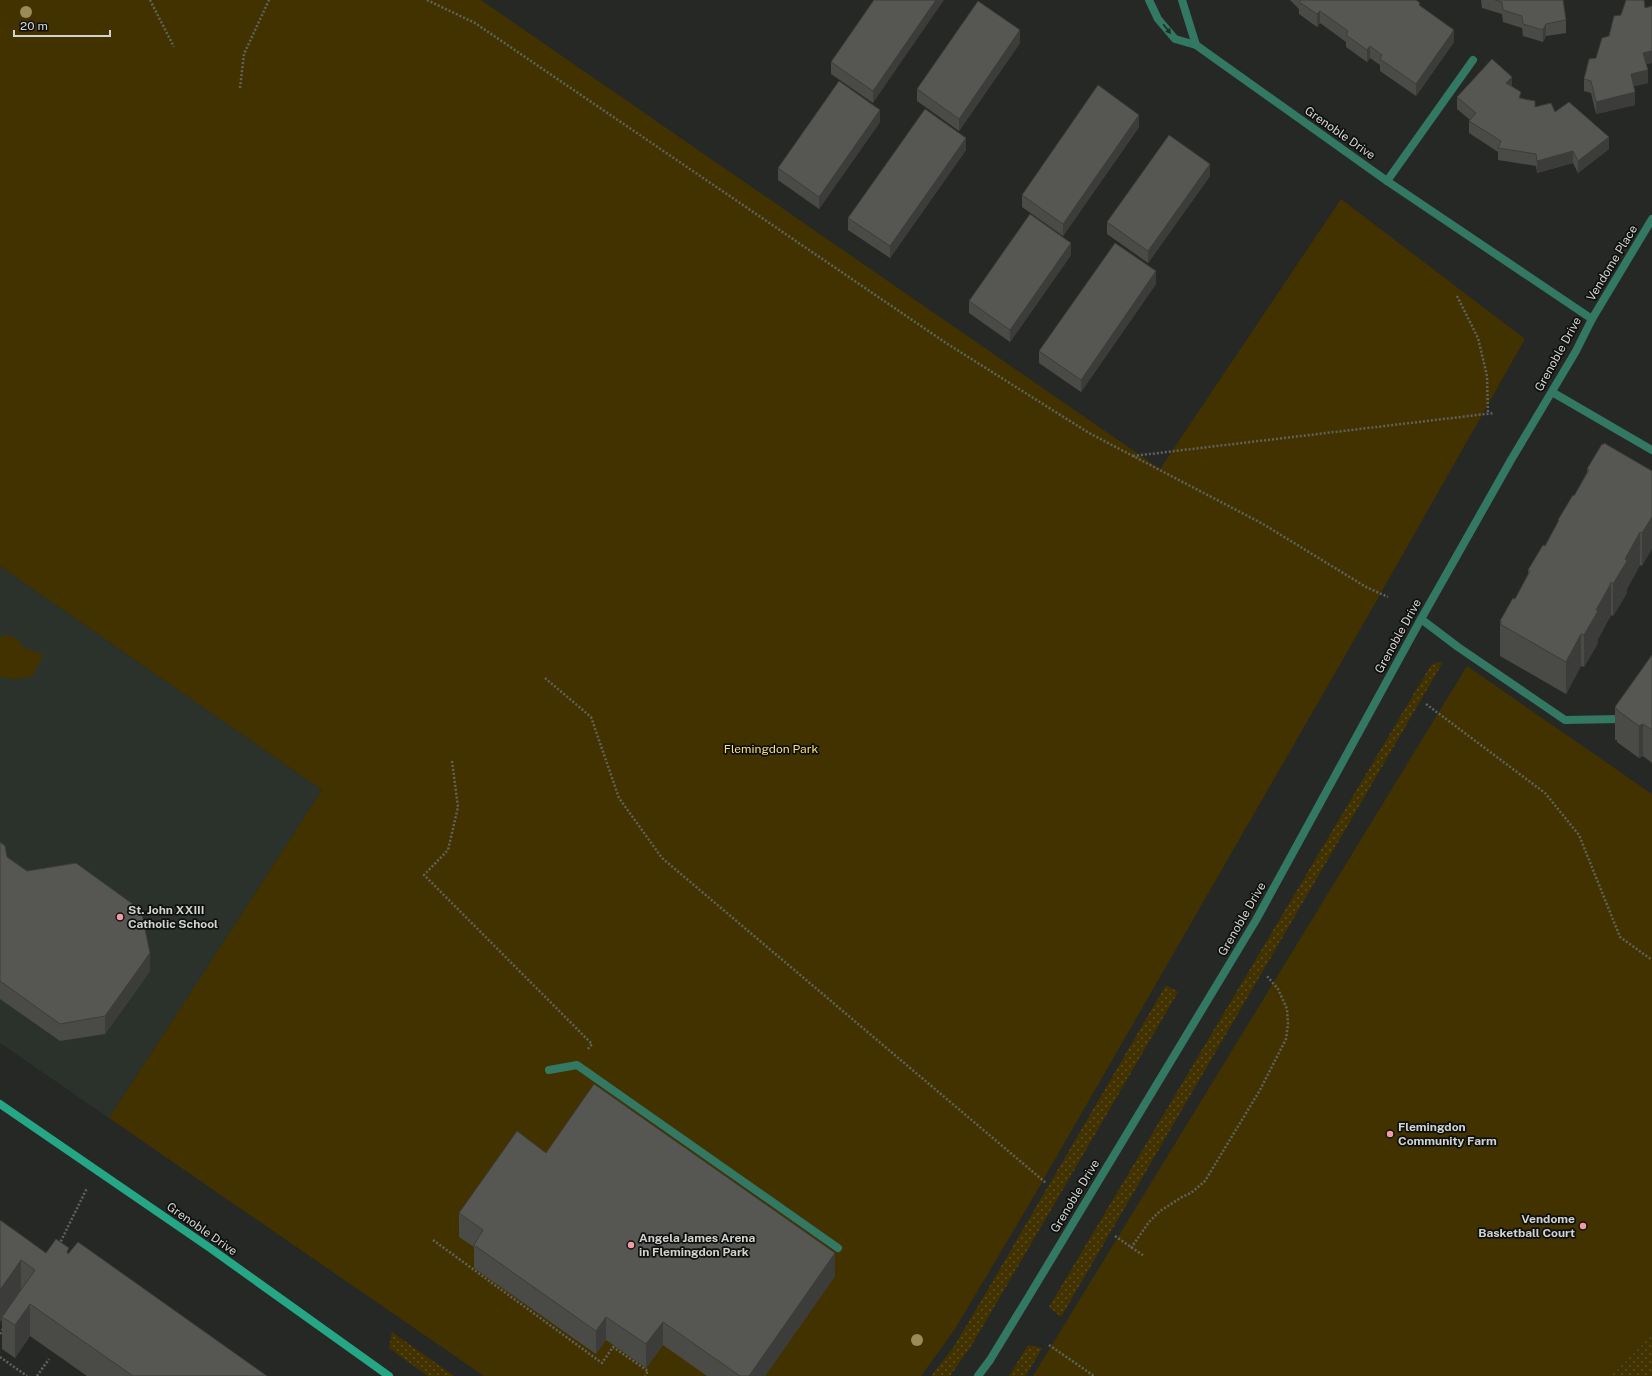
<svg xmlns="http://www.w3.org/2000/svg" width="1652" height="1376" viewBox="0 0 1652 1376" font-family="'Public Sans',sans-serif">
<defs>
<pattern id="grass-dots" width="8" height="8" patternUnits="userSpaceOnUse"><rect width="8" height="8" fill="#413200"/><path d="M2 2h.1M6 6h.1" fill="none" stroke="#5c4f24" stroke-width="1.8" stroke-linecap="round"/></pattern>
</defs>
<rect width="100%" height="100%" fill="#262826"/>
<path fill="#2b322b" d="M0,566l322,224 -213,328 -109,-75z"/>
<g fill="url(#grass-dots)">
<path d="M1443,662l-382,655 -12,-10 382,-642 5,-2z"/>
<path d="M1166,985l12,7 -205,351 -23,33h-19l22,-28 24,-40z"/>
<path d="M392,1332l62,44h-26l-39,-28z"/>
<path d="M1652,1335v41h-41z"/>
<path d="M1028,1345l14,3 -16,28h-17z"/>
</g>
<g fill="#413200">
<path d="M0,0h481l679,469 181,-270 184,140 -156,275 -338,587 -76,128 -34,47h-437l-375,-258 213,-328 -322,-224z"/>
<path d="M6,634l13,6 3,6 21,9 -10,21c-12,3 -22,5 -33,0v-38z"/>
<path d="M1467,666l185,128v541l-41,41h-578z"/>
</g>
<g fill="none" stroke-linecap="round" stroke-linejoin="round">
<g stroke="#606260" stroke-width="2.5" stroke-dasharray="2 2" stroke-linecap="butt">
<path d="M150,0l24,47"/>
<path d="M427,0l48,23 471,320 143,90 174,91 103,63 22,10"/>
<path d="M240,88l4,-34 25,-54"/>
<path d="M1457,296l21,42 9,38 1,38"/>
<path d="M1133,456l361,-43"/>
<path d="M545,678l46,39 28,81 43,60 384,325"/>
<path d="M1426,704l119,89 34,42 41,102 32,23"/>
<path d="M452,761l6,46 -10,43 -24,25 168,169 -4,5"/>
<path d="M1115,1236l29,20"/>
<path d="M433,1240l169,123 11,-16 35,24 -3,5"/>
<path d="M59,1245l28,-57"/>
<path d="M1131,1248l18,-26 11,-11 22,-14 9,-4 14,-12 55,-91 26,-51 2,-15 -1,-15 -9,-20 -11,-13"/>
<path d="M0,1334l4,-7"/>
<path d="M1049,1345l45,31"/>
<path d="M0,1357l27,19"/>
<path d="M37,1376l12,-17"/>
</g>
<g stroke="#327863" stroke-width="8">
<path d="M1387,181l86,-121"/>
<path d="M1552,392l100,58"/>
<path d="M1421,619l37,28 107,73 55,-1"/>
<path d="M549,1070l28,-5 261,183"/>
</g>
<g stroke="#327863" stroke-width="8">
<path d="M1149,0l9,19 17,20 21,6 191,136 205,138"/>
<path d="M1182,0l14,45"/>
<path d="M978,1376l12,-16 39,-64 227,-376 165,-301 90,-159 65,-109 16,-32 60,-100"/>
</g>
<path stroke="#25a685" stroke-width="8" d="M0,1104l210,144 179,128"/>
</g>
<g fill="#9c8b59">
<circle cx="26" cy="12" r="6"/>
<circle cx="917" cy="1340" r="6"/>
</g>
<g fill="#4a4b47">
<path d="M874,0l-1,103 -42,-29v-12z"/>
<path d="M1290,0h126l4,7 34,35 -38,54 -36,-25v-6l-10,-7 -3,4 -21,-15v-5l-26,-19 -3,4 -18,-13v-5z"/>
<path d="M1481,0h82l3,20v13l-20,3 -3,6 -20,-6 -1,-8 -19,-6 -1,-8 -20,-6z"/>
<path d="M1020,43l-61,88 -42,-30v-12z"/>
<path d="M1596,58l56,5 -6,1 2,19 -14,3 1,19 -39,9 -5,-21 -7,-2v-12z"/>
<path d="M1512,86l9,12 14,9 20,5 54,37 -31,24 -5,-10 -36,10 -1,-7 -38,-6v-8l-29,-19v-12l1,-1 -13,-11v-12z"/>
<path d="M880,122l-61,87 -41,-29v-12z"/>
<path d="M1139,127l-76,109 -41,-29v-12z"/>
<path d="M966,150l-76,108 -42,-28v-12z"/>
<path d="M1210,176l-62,87 -41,-29v-12z"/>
<path d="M1071,255l-61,87 -41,-29v-12z"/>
<path d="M1156,284l-75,108 -42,-29v-12z"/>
<path d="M1587,469l65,2 -10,95 -2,-1 -13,24v4l-14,23 -2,-1 -1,2 -12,22v4l-14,24 -3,-1 -15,28 -66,-38v-35l15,-22 13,-25v-4l17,-24 13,-23v-3l16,-24 13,-24z"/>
<path d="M1652,655v108l-9,-7 -4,2 -22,-16v-2h-2v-33z"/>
<path d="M0,842l7,15 143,114 -45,63 -45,7 -60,-42z"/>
<path d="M546,1153l289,123 -70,100h-58l-44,-31 -17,23 -40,-28 -10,14 -122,-86v-21l-15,-10v-24z"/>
<path d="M0,1220l46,33h23l198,123h-180l-57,-40 -15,22 -13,-9v-30l-2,3z"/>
</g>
<g fill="#3c3d3a">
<path d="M936,0h8l-71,103v-12z"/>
<path d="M1320,11v12l-3,4v-13z"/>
<path d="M1546,24v12l-3,6v-12z"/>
<path d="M1020,30v13l-61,88v-12z"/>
<path d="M1454,30v12l-38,54v-12z"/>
<path d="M1370,46v12l-3,4v-12z"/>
<path d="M1652,51v12l-9,2v-12z"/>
<path d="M1648,70v13l-17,4v-13z"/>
<path d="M1512,77v12l-6,-6z"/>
<path d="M1635,92v13l-39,9v-12z"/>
<path d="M880,110v12l-61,87v-12z"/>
<path d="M1139,115v12l-76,109v-12z"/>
<path d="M1609,137v12l-31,24v-12z"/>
<path d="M966,138v12l-76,108v-12z"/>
<path d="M1573,151v12l-36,10v-12z"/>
<path d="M1210,164v12l-62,87v-12z"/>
<path d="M1071,243v12l-61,87v-12z"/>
<path d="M1156,271v13l-75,108v-12z"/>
<path d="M1652,517v32l-10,17v-33z"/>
<path d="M1640,532v33l-13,24v4l-14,23v-32l12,-25z"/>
<path d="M1611,582v33l-13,24v4l-14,24v-32l12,-25z"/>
<path d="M1581,634v32l-15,28v-32z"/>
<path d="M1643,724v32l-4,2v-32z"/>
<path d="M150,953v18l-45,63v-18z"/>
<path d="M835,1253v23l-70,100h-16z"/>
<path d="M21,1260v32l-19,25v2l-2,3v-32z"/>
<path d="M30,1304v32l-15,22v-33z"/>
<path d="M606,1317v23l-10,14v-23z"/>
<path d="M663,1322v23l-17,23v-24z"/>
</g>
<g fill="#565753" stroke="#3c3d3a">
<path d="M874,0h62l-63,91 -42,-29z"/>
<path d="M1301,0h115l4,3 -1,2 35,25 -38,54 -36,-25 2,-4 -12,-9 -3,4 -21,-15 2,-4 -28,-20 -3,3 -18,-12z"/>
<path d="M1495,0h68l3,20 -20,4 -3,6 -20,-6 -1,-8 -19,-6 -1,-8z"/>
<path d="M1626,0h18l1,8 7,-2v45l-9,2 5,17 -17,4 4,18 -39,10 -5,-21 -7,-2 5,-20 7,-1 6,-20 7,-2 5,-20 7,-1z"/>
<path d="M978,1l42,29 -61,89 -42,-30z"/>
<path d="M1492,59l20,18 -6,6 15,9 -2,6 16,3v6l16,-4 4,9 14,-10 40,35 -31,24 -5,-10 -36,10 -1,-7 -38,-6 3,-7 -32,-20 7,-8 -19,-16z"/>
<path d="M839,81l41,29 -61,87 -41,-29z"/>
<path d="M1098,85l41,30 -76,109 -41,-29z"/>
<path d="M925,109l41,29 -76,108 -42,-28z"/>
<path d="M1169,135l41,29 -62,87 -41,-29z"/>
<path d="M1030,214l41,29 -61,87 -41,-29z"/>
<path d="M1115,243l41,28 -75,109 -42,-29z"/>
<path d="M1604,443l48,28v46l-10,16 -2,-1 -15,27 2,2 -14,23 -2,-2 -1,3 -14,25 2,1 -14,24 -3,-1 -15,28 -66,-38 2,-2 -2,-1 13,-23 2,1 15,-28 -2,-1 15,-25 2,1 14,-26h-1l15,-25 1,1 15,-26 -2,-1 15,-25 1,1z"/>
<path d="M1652,655v75l-9,-6 -4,2 -22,-16v-1l-2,-2z"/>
<path d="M0,842l5,4 2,11 20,14 49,-8 65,47 9,43 -45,63 -45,8 -60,-43z"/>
<path d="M594,1084l241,169 -86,123h-9l-77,-54 -17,22 -40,-27 -10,14 -122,-86 9,-15 -24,-17 58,-82 29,22z"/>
<path d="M0,1220l46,33 10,-14 13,9 -2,4 1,2 10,-12 189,134h-134l-103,-72 -15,21 -13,-8 33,-47 -14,-10 -21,30z"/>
</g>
<defs><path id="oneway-solid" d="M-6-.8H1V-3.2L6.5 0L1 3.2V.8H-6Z"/></defs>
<use fill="#1a3028" href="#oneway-solid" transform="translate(1167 29) rotate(51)"/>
<g fill="#f39aa8" stroke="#0f110f" stroke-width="1.5">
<circle cx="120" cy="917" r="4"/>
<circle cx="1390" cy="1134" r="4"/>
<circle cx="1583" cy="1226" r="4"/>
<circle cx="631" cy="1245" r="4"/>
</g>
<g text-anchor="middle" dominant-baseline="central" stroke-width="3.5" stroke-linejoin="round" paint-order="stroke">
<g font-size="12" fill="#d2d3d1" stroke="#0f110f">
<text transform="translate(1340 133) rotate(35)">Grenoble Drive</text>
<text transform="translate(1612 263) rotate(-59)">Vendome Place</text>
<text transform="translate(1558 354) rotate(-61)">Grenoble Drive</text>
<text transform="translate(1398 636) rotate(-61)">Grenoble Drive</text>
<text transform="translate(1242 919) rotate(-60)">Grenoble Drive</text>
<text transform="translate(1075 1196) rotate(-59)">Grenoble Drive</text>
<text transform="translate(202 1229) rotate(35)">Grenoble Drive</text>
</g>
<g font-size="12" fill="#fcdc82" stroke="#0f110f">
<text x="771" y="749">Flemingdon Park</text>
</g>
<g font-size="12" font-weight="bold" fill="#d2d3d1" stroke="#0f110f" text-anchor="start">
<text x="128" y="910">St. John XXIII<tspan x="128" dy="14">Catholic School</tspan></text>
<text x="1398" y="1127">Flemingdon<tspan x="1398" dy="14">Community Farm</tspan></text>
<text x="1575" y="1219" text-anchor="end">Vendome<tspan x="1575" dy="14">Basketball Court</tspan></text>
<text x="639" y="1238">Angela James Arena<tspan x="639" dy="14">in Flemingdon Park</tspan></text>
</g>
</g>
<path d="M14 30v6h96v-6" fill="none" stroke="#d2d3d1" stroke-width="2"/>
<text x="20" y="30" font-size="12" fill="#d2d3d1" stroke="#0f110f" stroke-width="3" paint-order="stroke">20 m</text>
</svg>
